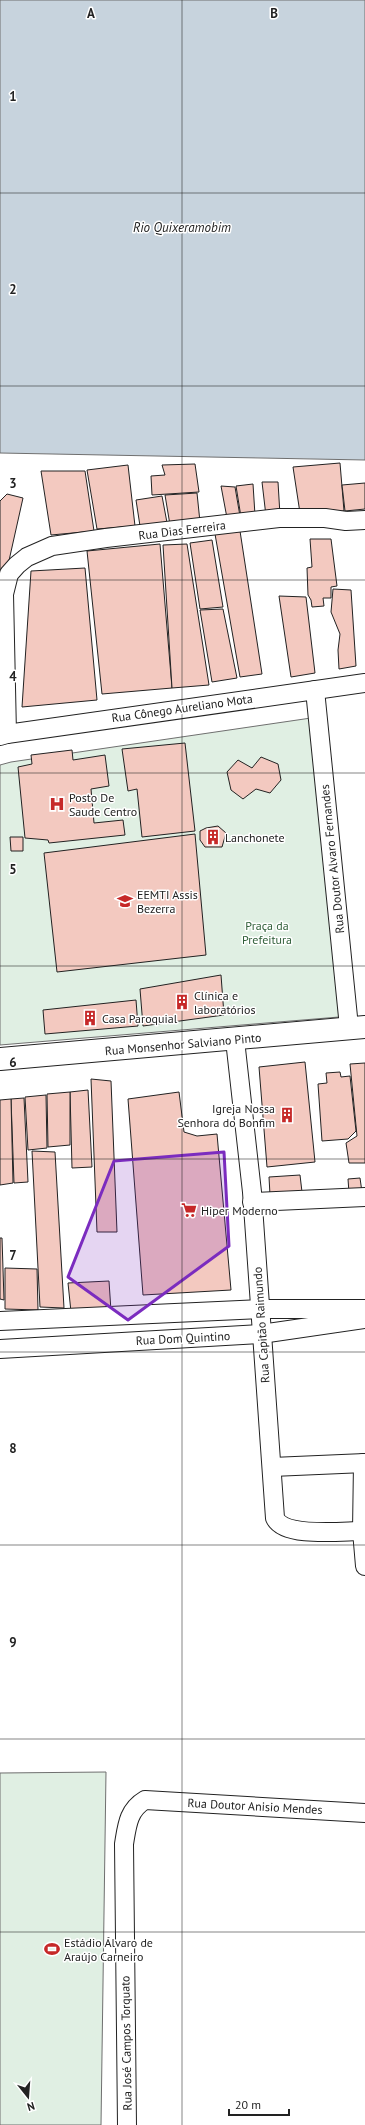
<svg xmlns="http://www.w3.org/2000/svg" width="365" height="2125" viewBox="0 0 365 2125" font-family="'PT Sans',sans-serif">
<rect width="100%" height="100%" fill="#fff"/>
<g fill="#e0efe3" stroke="#6f6f6f">
<path d="M311,718l28,299 -339,28v-280l11,-3z"/>
<path d="M106,1772l-5,353h-101v-352z"/>
</g>
<path fill="#c7d3dd" stroke="#6f6f6f" d="M0,0h365v460l-365,-7z"/>
<g fill="#f3c9c0" stroke="#222">
<path d="M340,463l4,48 -44,2 -7,-46z"/>
<path d="M195,464l4,28 -47,3 -1,-19 14,-1 -3,-10z"/>
<path d="M128,465l7,61 -38,3 -10,-59z"/>
<path d="M41,471h44l9,60 -43,4z"/>
<path d="M262,482h16l2,33 -14,1z"/>
<path d="M365,483v26l-20,2 -3,-26z"/>
<path d="M253,484l2,31 -14,2 -5,-31z"/>
<path d="M221,486l14,1 5,29 -13,2z"/>
<path d="M197,493l3,29 -30,3 -5,-30z"/>
<path d="M7,494l16,4 -17,76 -6,-1v-72z"/>
<path d="M162,496l6,32 -28,-2 -4,-26z"/>
<path d="M240,531l22,143 -22,3 -25,-143z"/>
<path d="M310,539h21l6,47 -6,1v11h-8l1,8 -12,1 -1,-7 -3,-5 -1,-27 5,-1z"/>
<path d="M212,540l11,67 -23,2 -10,-66z"/>
<path d="M160,544l12,144 -70,6 -15,-143z"/>
<path d="M187,544l22,141 -37,3 -9,-143z"/>
<path d="M85,568l12,132 -75,7 9,-136z"/>
<path d="M333,589l18,1 5,76 -17,3 -1,-19 2,-16 -9,-22z"/>
<path d="M279,596l27,1 9,76 -24,4z"/>
<path d="M223,609l14,69 -25,4 -12,-72z"/>
<path d="M185,743l10,88 -53,6 -5,-48 -9,2 -6,-42z"/>
<path d="M72,750l1,10 32,-5 4,31 -18,3 3,34 29,-3 2,15 -76,8 -1,-3 -23,-2 -7,-71 14,-3 -1,-9z"/>
<path d="M261,757l17,7 3,16 -11,13 -14,-4 -13,10 -12,-9 -4,-18 11,-12 14,8z"/>
<path d="M218,826l8,7 -4,14h-17l-5,-7v-9l6,-3z"/>
<path d="M195,834l11,121 -149,17 -13,-119z"/>
<path d="M10,837h13v14h-12z"/>
<path d="M221,975l3,40 -81,11 -3,-37z"/>
<path d="M136,1000l2,26 -93,8 -2,-24z"/>
<path d="M305,1062l10,100 -48,5 -8,-100z"/>
<path d="M365,1063v100h-16l-3,-20 11,-7 -7,-72z"/>
<path d="M340,1072l1,5 9,-1 6,55 -8,8 -26,2 -4,-57 9,-1 -1,-10z"/>
<path d="M91,1079l20,2 6,151h-20z"/>
<path d="M88,1090l4,77 -20,1 -2,-76z"/>
<path d="M70,1092v53l-22,2 -1,-53z"/>
<path d="M179,1092l5,40 13,4 20,-2 14,156 -88,5 -15,-196z"/>
<path d="M46,1095l1,53 -19,2 -3,-53z"/>
<path d="M24,1098l4,84 -14,1 -3,-84z"/>
<path d="M11,1099l2,84 -13,2v-85z"/>
<path d="M32,1151l23,1 9,156 -24,-1z"/>
<path d="M300,1175l2,17 -32,3 -1,-18z"/>
<path d="M360,1178l2,14 -13,1 -1,-14z"/>
<path d="M0,1238h2l2,62 -4,-1z"/>
<path d="M5,1268l32,1 1,41 -33,-1z"/>
<path d="M109,1281l2,30 -40,1 -3,-29z"/>
</g>
<g fill="none" stroke-linecap="round" stroke-linejoin="round">
<defs>
<g id="minor">
<path d="M315,690l34,337"/>
<path d="M0,733l7,1 358,-51"/>
<path d="M0,736l7,-2 -3,-140 5,-20 8,-9 10,-8 25,-11 54,-8 173,-20h46l21,3 19,-1"/>
<path d="M235,1040l17,152 23,326c9,20 67,13 87,13"/>
<path d="M252,1202l113,-5"/>
<path d="M0,1321l259,-12h106"/>
<path d="M0,1349l261,-15 104,-15"/>
<path d="M363,1463l-1,68 3,35"/>
<path d="M272,1467l93,-4"/>
<path d="M127,2125l-3,-281c3,-18 4,-34 21,-44l220,13"/>
</g>
<path id="tertiary" d="M0,1059l365,-32"/>
</defs>
<use href="#minor" stroke="#222" stroke-width="20"/>
<use href="#tertiary" stroke="#222" stroke-width="24"/>
<use href="#minor" stroke="#fff" stroke-width="18"/>
<use href="#tertiary" stroke="#fff" stroke-width="22"/>
</g>
<path fill="#7b2cbf" fill-opacity="0.2" stroke="#7b2cbf" stroke-width="3" stroke-linejoin="round" d="M224,1152l5,94 -101,74 -60,-43 46,-116z"/>
<path fill="none" stroke="#222" stroke-width="1" stroke-opacity="0.55" d="M182,0v2125M0,193h365M0,386h365M0,580h365M0,773h365M0,966h365M0,1159h365M0,1352h365M0,1545h365M0,1739h365M0,1932h365"/>
<defs>
<symbol id="hospital-bare" viewBox="-9 -9 18 18"><path d="M-5-5h3v3.5h4V-5h3V5h-3V1.5h-4V5h-3Z" fill="#c62828" stroke="#fff" stroke-width="2.5" paint-order="stroke"/></symbol>
<symbol id="building-bare" viewBox="-9 -9 18 18"><path d="M-4-6H4V6H1V3H-1V6H-4ZM-2.5-4.3h1.7v1.8h-1.7ZM.8-4.3h1.7v1.8H.8ZM-2.5-1h1.7V.8h-1.7ZM.8-1h1.7V.8H.8Z" fill="#c62828" stroke="#fff" stroke-width="2.5" paint-order="stroke"/></symbol>
<symbol id="school-bare" viewBox="-9 -9 18 18"><path d="M0-5L7-2L0 1L-7-2ZM-4 1L0 2.5L4 1V4Q0 6-4 4Z" fill="#c62828" stroke="#fff" stroke-width="2.5" paint-order="stroke"/></symbol>
<symbol id="supermarket-bare" viewBox="-9 -9 18 18"><path d="M-6-5.5h2.5l.6 2H6L4.5 2H-2.5L-4.4-4H-6ZM-1.5 3.2a1.3 1.3 0 1 0 .1 0ZM3 3.2a1.3 1.3 0 1 0 .1 0Z" fill="#c62828" stroke="#fff" stroke-width="2.5" paint-order="stroke"/></symbol>
<symbol id="stadium-bare" viewBox="-9 -9 18 18"><path d="M0-5a6.5 5 0 1 0 0 10a6.5 5 0 1 0 0-10ZM-3.5-1.8h7v3.6h-7Z" fill="#c62828" stroke="#fff" stroke-width="2.5" paint-order="stroke"/></symbol>
</defs>
<g fill-rule="evenodd">
<use href="#hospital-bare" x="46" y="793" width="22" height="22"/>
<use href="#building-bare" x="202" y="826" width="22" height="22"/>
<use href="#school-bare" x="114" y="890" width="22" height="22"/>
<use href="#building-bare" x="171" y="991" width="22" height="22"/>
<use href="#building-bare" x="79" y="1007" width="22" height="22"/>
<use href="#building-bare" x="276" y="1104" width="22" height="22"/>
<use href="#supermarket-bare" x="178" y="1199" width="22" height="22"/>
<use href="#stadium-bare" x="41" y="1938" width="22" height="22"/>
</g>
<g text-anchor="middle" dominant-baseline="central" stroke-width="3" stroke-linejoin="round" paint-order="stroke">
<g font-size="12" fill="#222" stroke="#fff">
<text transform="translate(182 530) rotate(-7)">Rua Dias Ferreira</text>
<text transform="translate(182 708) rotate(-8)">Rua Cônego Aureliano Mota</text>
<text transform="translate(332 859) rotate(-96)">Rua Doutor Alvaro Fernandes</text>
<text transform="translate(183 1044) rotate(-5)">Rua Monsenhor Salviano Pinto</text>
<text transform="translate(261 1325) rotate(-94)">Rua Capitão Raimundo</text>
<text transform="translate(183 1338) rotate(-3)">Rua Dom Quintino</text>
<text transform="translate(255 1806) rotate(3)">Rua Doutor Anisio Mendes</text>
<text transform="translate(126 2043) rotate(-91)">Rua José Campos Torquato</text>
</g>
<g font-size="12" fill="#222" stroke="#fff" text-anchor="start">
<text x="69" y="797">Posto De<tspan x="69" dy="14">Saude Centro</tspan></text>
<text x="225" y="837">Lanchonete</text>
<text x="137" y="894">EEMTI Assis<tspan x="137" dy="14">Bezerra</tspan></text>
<text x="194" y="995">Clínica e<tspan x="194" dy="14">laboratórios</tspan></text>
<text x="102" y="1018">Casa Paroquial</text>
<text x="275" y="1108" text-anchor="end">Igreja Nossa<tspan x="275" dy="14">Senhora do Bonfim</tspan></text>
<text x="201" y="1210">Hiper Moderno</text>
<text x="64" y="1942">Estádio Álvaro de<tspan x="64" dy="14">Araújo Carneiro</tspan></text>
</g>
<g font-size="12" fill="#2f5e38" stroke="#fff">
<text x="267" y="925">Praça da<tspan x="267" dy="14">Prefeitura</tspan></text>
</g>
<g font-size="13" font-style="italic" fill="#222" stroke="#fff">
<text x="182" y="227">Rio Quixeramobim</text>
</g>
</g>
<g font-size="13" text-anchor="middle" font-weight="bold" fill="#222" stroke="#fff" stroke-width="3" stroke-linejoin="round" paint-order="stroke">
<text x="91" y="18">A</text>
<text x="274" y="18">B</text>
<text x="13" y="101">1</text>
<text x="13" y="294">2</text>
<text x="13" y="488">3</text>
<text x="13" y="681">4</text>
<text x="13" y="874">5</text>
<text x="13" y="1067">6</text>
<text x="13" y="1260">7</text>
<text x="13" y="1453">8</text>
<text x="13" y="1647">9</text>
</g>
<g transform="translate(28 2097) rotate(163)" stroke="#ffffff" stroke-width="3" paint-order="stroke">
<path d="M0-3L7 15L0 10L-7 15Z" fill="#222222"/>
<text y="-6" font-size="11" font-weight="bold" text-anchor="middle" fill="#222222">N</text>
</g>
<path d="M229 2109v6h60v-6" fill="none" stroke="#222222" stroke-width="2"/>
<text x="235" y="2109" font-size="12" fill="#222222" stroke="#ffffff" stroke-width="3" paint-order="stroke">20 m</text>
</svg>
